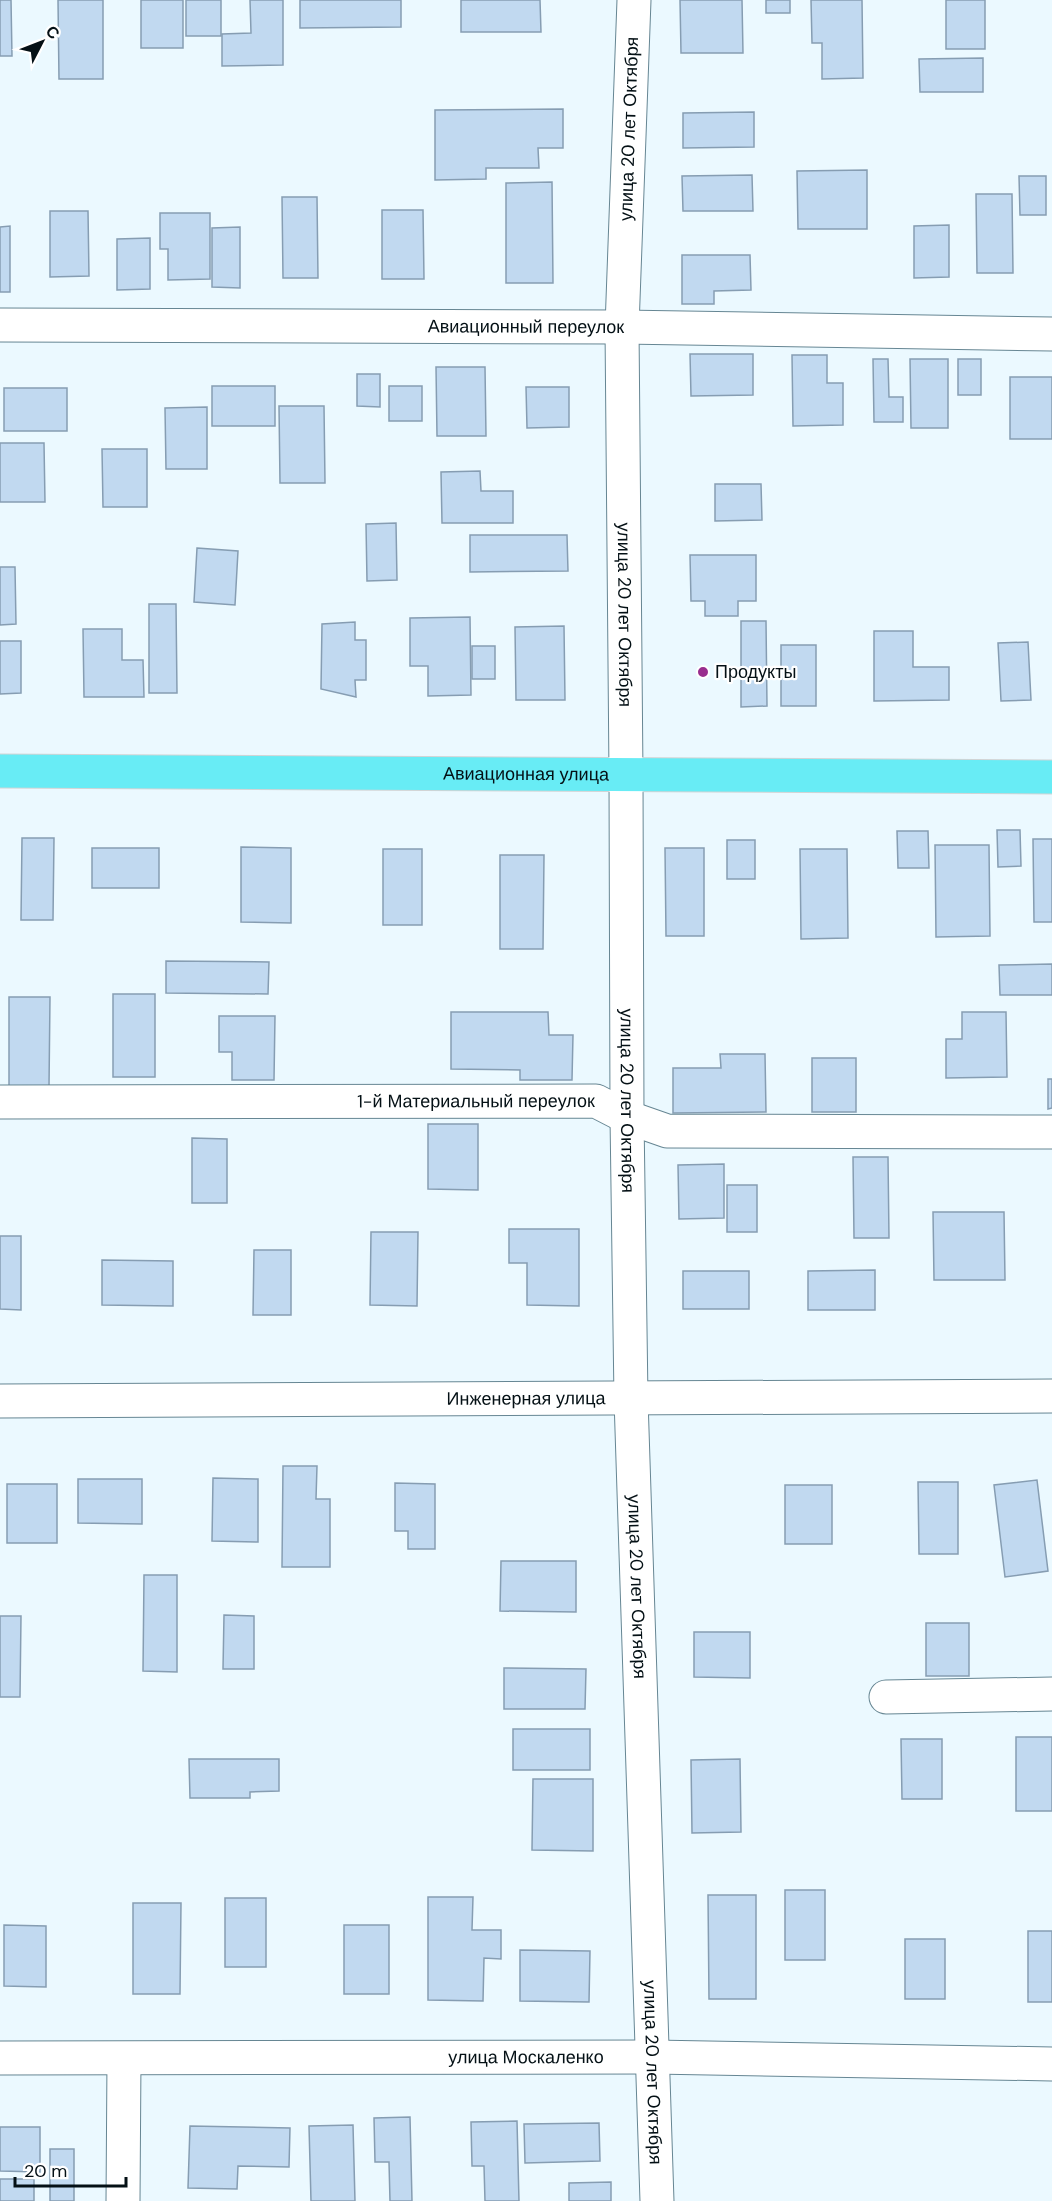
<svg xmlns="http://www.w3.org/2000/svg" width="1052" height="2201" viewBox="0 0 1052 2201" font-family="'DM Sans',sans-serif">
<rect width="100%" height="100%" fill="#ebf9ff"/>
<g fill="#c1d9f0" stroke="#869db2" stroke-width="1.5">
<path d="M0,0h11l1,56h-12z"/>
<path d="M58,0h45v79h-44z"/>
<rect x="141" y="0" width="42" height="48"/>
<rect x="186" y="0" width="35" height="36"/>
<path d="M250,0h33v65l-61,1v-32l29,-1z"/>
<path d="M300,0h101v27l-101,1z"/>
<path d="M461,0h79l1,32h-80z"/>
<path d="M680,0h62l1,53h-62z"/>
<rect x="766" y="0" width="24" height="13"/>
<path d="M811,0h51l1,78 -41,1v-36h-10z"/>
<rect x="946" y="0" width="39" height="49"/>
<path d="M983,58v34h-63l-1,-33z"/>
<path d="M563,109v39h-25l1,20h-53v11l-51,1v-70z"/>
<path d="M754,112v35l-71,1v-35z"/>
<path d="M867,170v59h-69l-1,-58z"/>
<path d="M752,175l1,36h-70l-1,-35z"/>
<path d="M1019,176h27v39h-26z"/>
<path d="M552,182l1,101h-47v-100z"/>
<path d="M976,194h36l1,79h-36z"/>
<path d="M282,197h35l1,81h-35z"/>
<path d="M382,210h41l1,69h-42z"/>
<path d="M50,211h38l1,65 -39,1z"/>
<path d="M160,213h50v66l-42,1v-31h-8z"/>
<path d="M949,225v52l-35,1v-52z"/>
<path d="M10,226v66h-10v-65z"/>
<path d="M240,227v61l-28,-1v-59z"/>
<path d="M150,238v51l-33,1v-51z"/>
<path d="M682,255h68l1,35 -37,1v13h-32z"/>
<path d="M690,354h63v41l-62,1z"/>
<path d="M792,355h35v28h16v42l-50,1z"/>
<path d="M873,359h15l1,38h14v25h-29z"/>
<path d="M910,359h38v69h-37z"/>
<rect x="958" y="359" width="23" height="36"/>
<path d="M436,367h49l1,69h-49z"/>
<path d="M357,374h23v33l-23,-1z"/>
<rect x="1010" y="377" width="42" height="62"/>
<rect x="212" y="386" width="63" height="40"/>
<rect x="389" y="386" width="33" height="35"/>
<path d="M526,387h43v40l-42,1z"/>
<rect x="4" y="388" width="63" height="43"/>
<path d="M279,406h45l1,77h-45z"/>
<path d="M207,407v62h-41l-1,-61z"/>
<path d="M0,443h44l1,59h-45z"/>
<path d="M102,449h45v58h-44z"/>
<path d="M480,471l1,20h32v32h-71l-1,-51z"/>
<path d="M715,484h46l1,36 -47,1z"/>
<path d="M396,523l1,57 -30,1 -1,-57z"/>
<path d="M470,535h97l1,36 -98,1z"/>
<path d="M197,548l41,3 -3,54 -41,-3z"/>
<path d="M690,555h66v46h-18v15h-33v-15h-14z"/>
<path d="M0,567h15l1,57 -16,1z"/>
<path d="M149,604h27l1,89h-28z"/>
<path d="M470,617l1,78 -43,1v-30h-18v-48z"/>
<path d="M741,621h25l1,85 -26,1z"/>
<path d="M355,622v18h11v40h-11l1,17 -35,-8 1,-65z"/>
<path d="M564,626l1,74h-49l-1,-73z"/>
<path d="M83,629h39v31h21l1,37h-60z"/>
<path d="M874,631h39v36h36v33l-75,1z"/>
<path d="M0,641h21v52l-21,1z"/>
<path d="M1028,642l3,58 -30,1 -3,-58z"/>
<rect x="781" y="645" width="35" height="61"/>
<rect x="472" y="646" width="23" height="33"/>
<path d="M997,830h23l1,36 -23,1z"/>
<path d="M897,831h31l1,37h-31z"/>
<path d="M22,838h32l-1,82h-32z"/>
<path d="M1033,839h19v83h-18z"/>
<rect x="727" y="840" width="28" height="39"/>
<path d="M935,845h54l1,91 -54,1z"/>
<path d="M241,847l50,1v75l-50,-1z"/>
<rect x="92" y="848" width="67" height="40"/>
<path d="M665,848h39v88h-38z"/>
<rect x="383" y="849" width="39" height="76"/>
<path d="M800,849h47l1,89 -47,1z"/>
<path d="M500,855h44l-1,94h-43z"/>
<path d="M166,961l103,1 -1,32 -102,-1z"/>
<path d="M1052,964v31h-52l-1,-30z"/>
<rect x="113" y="994" width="42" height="83"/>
<path d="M9,997h41l-1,90h-40z"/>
<path d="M451,1012h97l1,23h24l-1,45h-52v-10l-69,-1z"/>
<path d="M962,1012h44l1,65 -61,1v-39h16z"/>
<path d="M219,1016h56l-1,64h-42v-28h-13z"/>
<path d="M720,1054h45l1,58 -93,1v-45h48z"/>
<rect x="812" y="1058" width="44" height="54"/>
<path d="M1048,1079h4v29l-4,1z"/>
<path d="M428,1124h50v66l-50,-1z"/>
<path d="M192,1138l35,1v64h-35z"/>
<path d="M853,1157h35l1,81h-35z"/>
<path d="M724,1164v54l-45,1 -1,-54z"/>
<rect x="727" y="1185" width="30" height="47"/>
<path d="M933,1212h71l1,68h-71z"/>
<path d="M509,1229h70v77l-52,-1v-42h-18z"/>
<path d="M371,1232h47l-1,74 -47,-1z"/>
<path d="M0,1236h21v74l-21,-1z"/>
<path d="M254,1250h37v65h-38z"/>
<path d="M102,1260l71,1v45l-71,-1z"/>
<path d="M875,1270v40h-67v-39z"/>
<rect x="683" y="1271" width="66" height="38"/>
<path d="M283,1466h34l-1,33h14v68h-48z"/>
<path d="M213,1478l45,1v63l-46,-1z"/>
<path d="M78,1479h64v45l-64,-1z"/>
<path d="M1037,1480l11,91 -43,6 -11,-92z"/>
<path d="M918,1482h40v72h-39z"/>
<path d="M395,1483l40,1v65h-27v-18h-13z"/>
<rect x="7" y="1484" width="50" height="59"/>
<rect x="785" y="1485" width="47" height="59"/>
<path d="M501,1561h75v51l-76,-1z"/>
<path d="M144,1575h33v97l-34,-1z"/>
<path d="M224,1615l30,1v53h-31z"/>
<path d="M0,1616h21l-1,81h-20z"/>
<rect x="926" y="1623" width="43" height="53"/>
<path d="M694,1632h56v46l-56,-1z"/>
<path d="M504,1668l82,1 -1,40h-81z"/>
<rect x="513" y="1729" width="77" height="41"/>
<rect x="1016" y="1737" width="36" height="74"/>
<path d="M901,1739h41v60h-40z"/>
<path d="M189,1759h90v32l-29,1v6h-60z"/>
<path d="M740,1759l1,73 -49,1 -1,-73z"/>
<path d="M533,1779h60v72l-61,-1z"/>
<rect x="785" y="1890" width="40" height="70"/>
<path d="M708,1895h48v104h-47z"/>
<path d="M428,1897h45l-1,33h29v29l-17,-1 -1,43 -55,-1z"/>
<rect x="225" y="1898" width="41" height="69"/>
<path d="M133,1903h48l-1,91h-47z"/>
<path d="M4,1925l42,1v61l-42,-1z"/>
<rect x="344" y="1925" width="45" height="69"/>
<rect x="1028" y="1931" width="24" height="71"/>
<rect x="905" y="1939" width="40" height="60"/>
<path d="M520,1950l70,1 -1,51 -69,-1z"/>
<path d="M410,2117l2,84h-22l-1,-39h-14l-1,-44z"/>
<path d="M517,2121l2,80h-34l-1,-35h-12l-1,-44z"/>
<path d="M599,2123l1,38 -75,2 -1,-39z"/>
<path d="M353,2125l2,76h-44l-2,-75z"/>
<path d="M190,2126l100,2 -1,39 -51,-1 -1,23 -49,-1z"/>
<path d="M0,2127h40v45l-40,-1z"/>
<rect x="50" y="2149" width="24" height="52"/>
<rect x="0" y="2179" width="34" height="22"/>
<path d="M611,2182v19h-42v-18z"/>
</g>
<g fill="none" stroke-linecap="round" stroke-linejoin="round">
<defs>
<g id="minor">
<path id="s1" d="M634,0l-12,327 4,448 1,342 4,282 26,802"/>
<path id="s2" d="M0,325l622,2 430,7"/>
<path id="s3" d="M0,1102l596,-1 31,16 40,14 385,1"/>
<path id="s4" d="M0,1401l1052,-5"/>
<path d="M886,1697l166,-3"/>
<path id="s5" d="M0,2058l653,-1 399,7"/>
<path d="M123,2201l1,-142"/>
</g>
<g id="major">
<path id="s6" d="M0,771l1052,6"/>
</g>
</defs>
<use href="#minor" stroke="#668693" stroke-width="35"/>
<use href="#major" stroke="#d2d4d5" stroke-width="35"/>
<use href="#minor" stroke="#fff" stroke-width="33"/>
<use href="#major" stroke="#68ecf5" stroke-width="33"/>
</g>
<circle fill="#992d8e" stroke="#fff" stroke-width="2" cx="703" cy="672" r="6"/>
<g text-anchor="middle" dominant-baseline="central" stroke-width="4.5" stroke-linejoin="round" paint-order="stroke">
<g font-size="18" fill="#041015" stroke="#fff">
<text transform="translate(629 129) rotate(-88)">улица 20 лет Октября</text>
<text stroke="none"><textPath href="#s2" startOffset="526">Авиационный переулок</textPath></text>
<text stroke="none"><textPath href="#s1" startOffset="615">улица 20 лет Октября</textPath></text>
<text stroke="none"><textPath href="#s6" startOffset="526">Авиационная улица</textPath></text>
<text stroke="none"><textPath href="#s1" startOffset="1101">улица 20 лет Октября</textPath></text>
<text stroke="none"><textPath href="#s3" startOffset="476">1-й Материальный переулок</textPath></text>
<text stroke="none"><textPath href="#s4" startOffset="526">Инженерная улица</textPath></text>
<text stroke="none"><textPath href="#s1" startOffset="1587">улица 20 лет Октября</textPath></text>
<text stroke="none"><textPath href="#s5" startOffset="526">улица Москаленко</textPath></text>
<text stroke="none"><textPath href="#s1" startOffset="2073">улица 20 лет Октября</textPath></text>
</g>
<g font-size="18" fill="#041015" stroke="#fff" text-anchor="start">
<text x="715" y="672">Продукты</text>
</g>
</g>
<g transform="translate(42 42) rotate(48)" stroke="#ffffff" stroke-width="4.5" paint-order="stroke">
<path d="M0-4.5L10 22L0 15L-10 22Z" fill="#041015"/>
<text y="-9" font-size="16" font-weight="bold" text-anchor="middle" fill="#041015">С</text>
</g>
<path d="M15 2177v9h111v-9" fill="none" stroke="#041015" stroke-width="3"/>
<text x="24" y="2177" font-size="18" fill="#041015" stroke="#ffffff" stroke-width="4.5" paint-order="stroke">20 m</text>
</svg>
